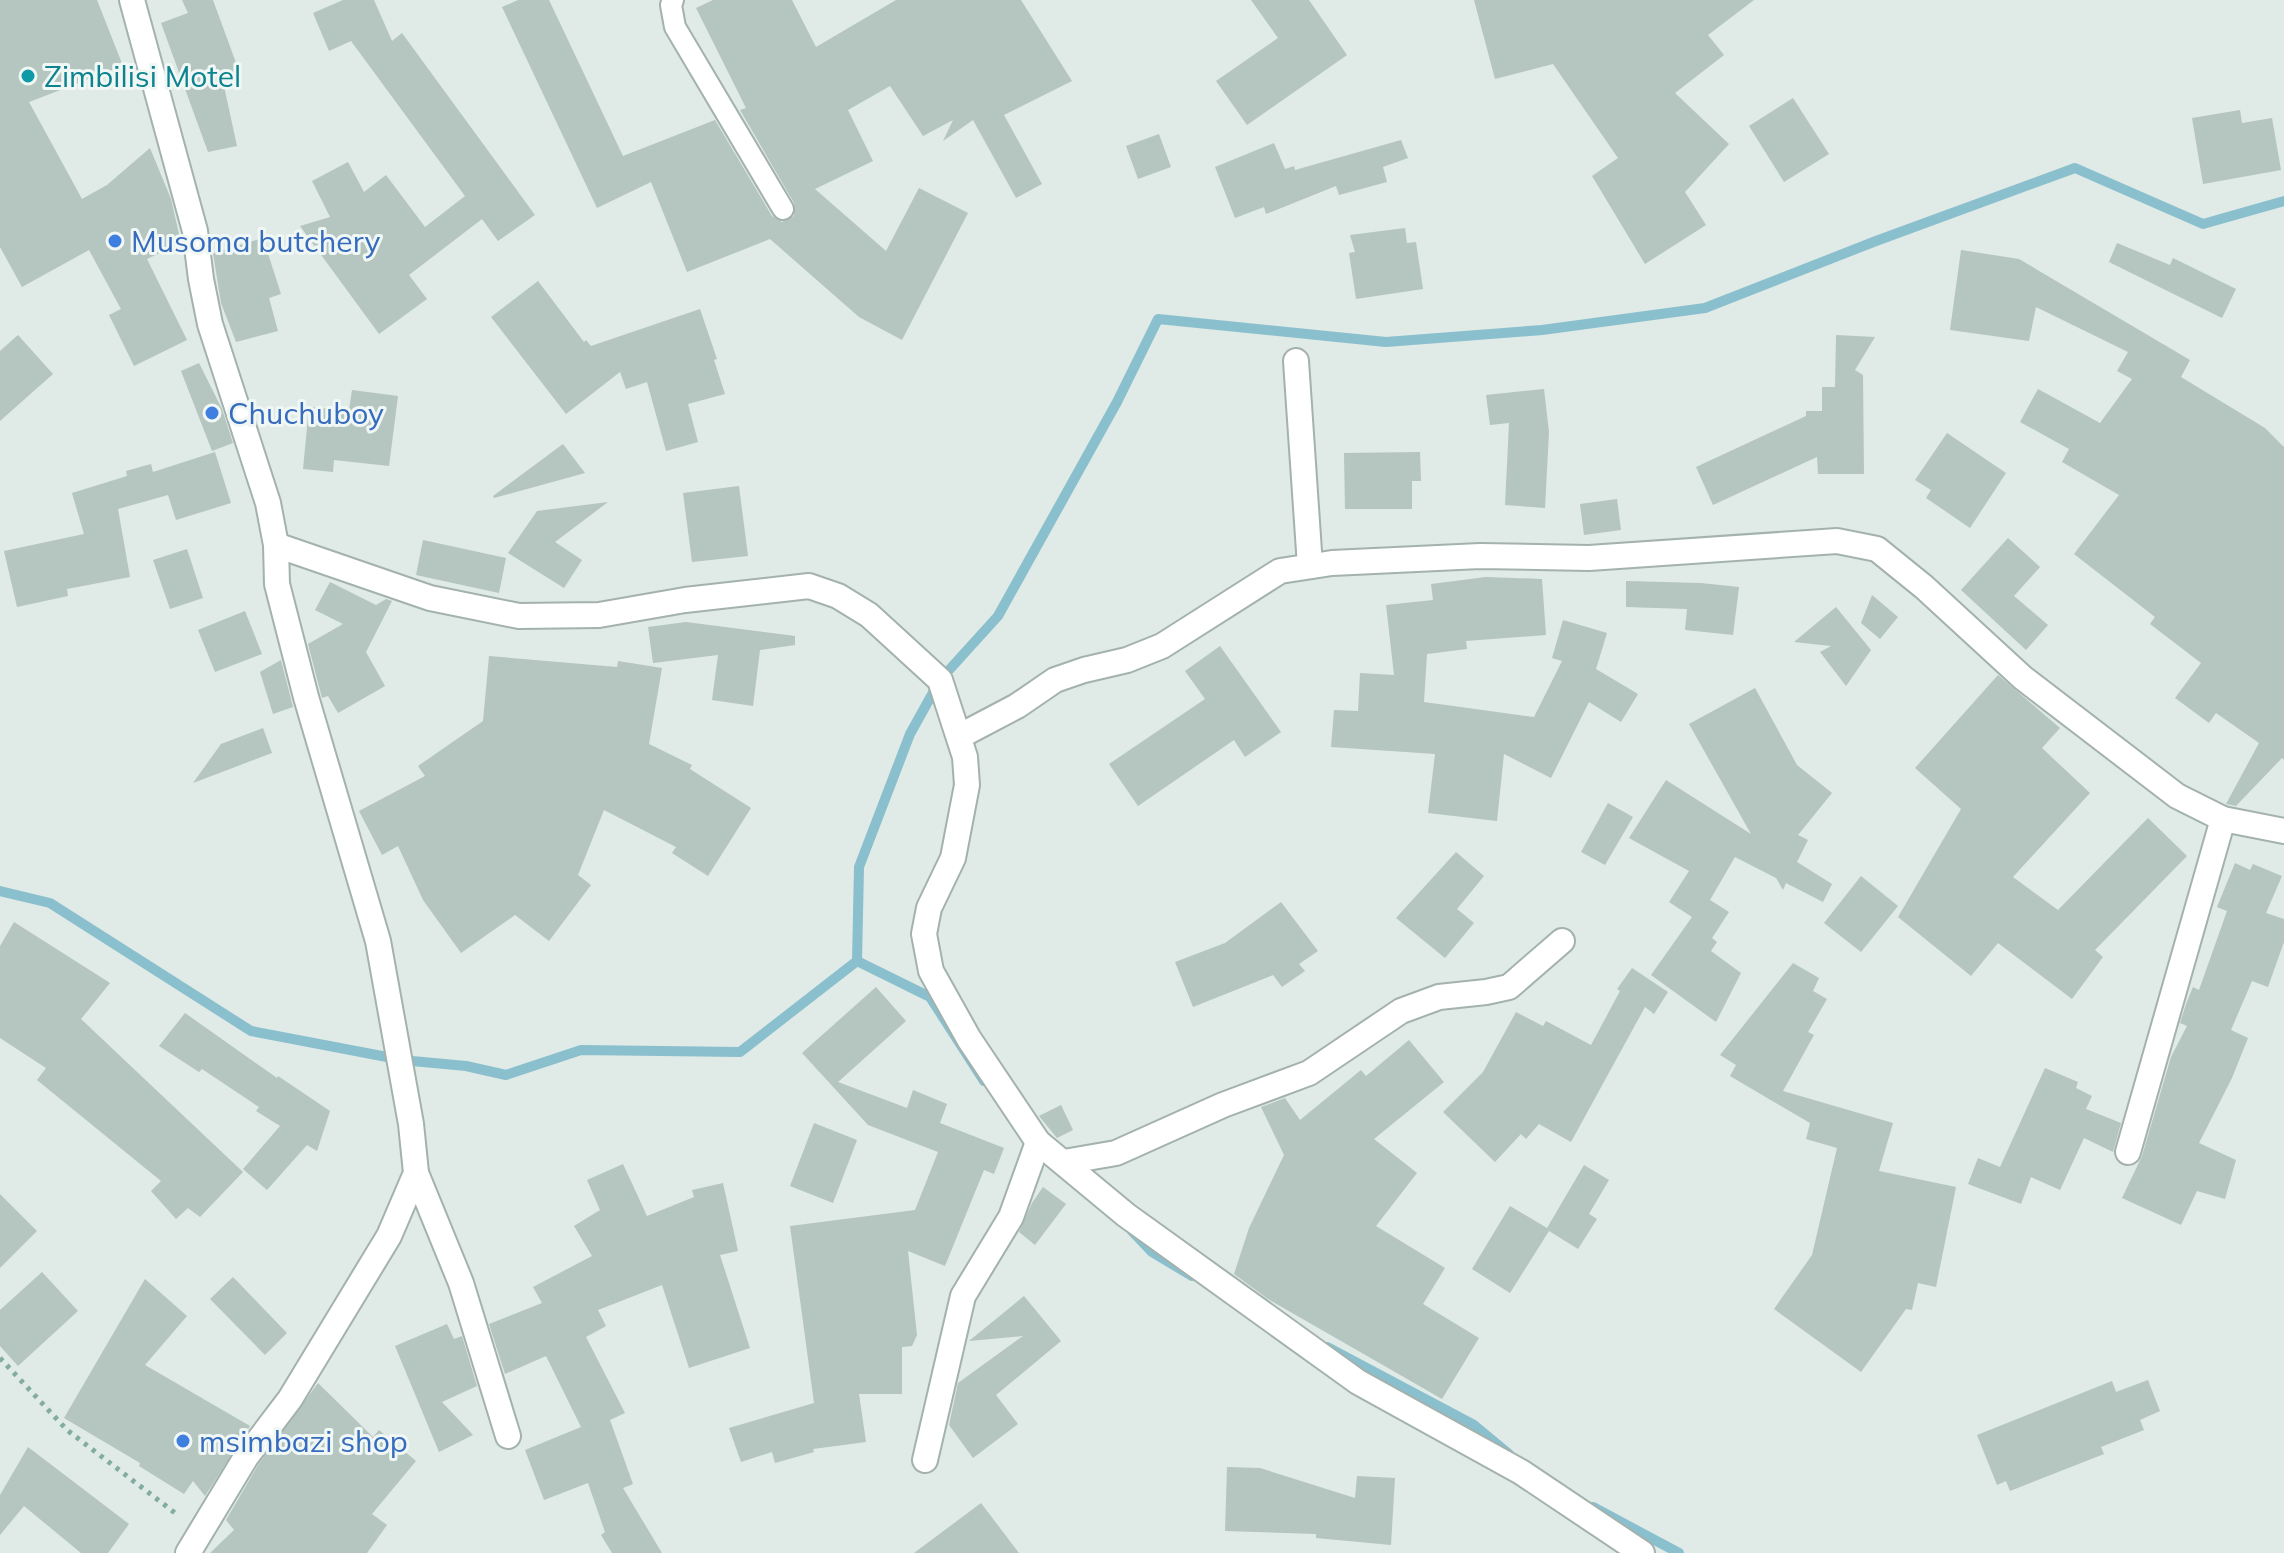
<svg xmlns="http://www.w3.org/2000/svg" width="2284" height="1553" viewBox="0 0 2284 1553" font-family="Mulish,sans-serif">
<rect width="100%" height="100%" fill="#e0eae6"/>
<g fill="none" stroke-linecap="round" stroke-linejoin="round">
<g stroke="#8abfcd" stroke-width="10">
<path d="M0,891l50,12 201,128 136,26"/>
<path d="M857,961l73,36 54,84"/>
<path d="M412,1061l54,5 40,9 75,-25 159,2 117,-91 2,-94 51,-133 30,-54 58,-64 119,-214 41,-83 228,23 156,-12 163,-22 171,-67 199,-73 128,56 81,-23"/>
<path d="M1132,1231l20,21 40,24"/>
<path d="M1327,1347l147,78 35,29"/>
<path d="M1593,1507l86,46"/>
</g>
</g>
<g fill="#b5c5bf">
<path d="M0,0h97l26,66 -94,36 53,97 25,-14 43,-37 21,51 10,44 -34,16 40,81 -53,26 -25,-51 12,-6 -32,-59 -67,37 -22,-40z"/>
<path d="M182,0h31l26,71 -17,6 15,69 -29,6 -47,-129 27,-10z"/>
<path d="M343,0h31l18,41 10,-8 133,182 -37,26 -16,-22 -73,56 18,24 -48,35 -79,-108 30,-9 -18,-36 36,-19 16,30 22,-17 39,52 40,-31 -114,-155 -22,10 -16,-38z"/>
<path d="M518,0h31l74,156 92,-36 57,96 10,6 12,-6v-13l-54,-93 6,-2 -50,-100 17,-8h79l24,47 80,-47h125l51,81 -68,34 38,69 -26,14 -43,-78 -30,21 10,-21 -30,16 -33,-50 -42,24 25,51 -58,28 71,62 33,-63 49,25 -66,127 -43,-23 -89,-78 -83,33 -36,-90 -54,26 -95,-201z"/>
<path d="M1251,0h58l38,55 -100,70 -31,-44 62,-43z"/>
<path d="M1474,0h280l-46,35 16,20 -49,38 54,51 -44,48 21,33 -61,39 -53,-88 26,-18 -65,-94 -58,15z"/>
<path d="M1793,98l36,56 -45,28 -35,-56z"/>
<path d="M2240,110l2,13 30,-5 9,52 -78,14 -11,-66z"/>
<path d="M1159,134l12,33 -33,12 -12,-33z"/>
<path d="M1401,140l7,18 -25,9 4,15 -48,13 -3,-9 -70,28 -2,-7 -29,11 -20,-51 59,-24 11,26 9,-3 1,4z"/>
<path d="M1405,228l2,15 9,-1 7,47 -67,10 -7,-46 6,-1 -5,-17z"/>
<path d="M263,238l18,56 -12,4 9,33 -42,11 -15,-39 -8,-50z"/>
<path d="M2117,243l53,22 3,-7 63,31 -14,29 -113,-56z"/>
<path d="M1961,250l58,9 171,101 -9,17 84,51 19,19v313l-2,-2 -46,48 -10,-2 33,-61 -43,-30 -7,10 -34,-25 26,-35 -51,-39 5,-7 -81,-63 45,-59 -57,-33 7,-13 -49,-27 18,-33 62,34 32,-44 -15,-8 11,-19 -92,-45 -7,34 -79,-11z"/>
<path d="M538,281l46,61 2,-2 5,6 109,-37 17,50 -3,1 11,34 -37,10 10,38 -32,9 -19,-69 -21,7 -6,-17 -54,42 -75,-97z"/>
<path d="M18,335l35,39 -53,47v-70z"/>
<path d="M1836,335l39,2 -20,33 8,5 1,99h-46l-1,-17 -104,48 -17,-38 110,-51v-5h16v-24h13z"/>
<path d="M199,363l23,46 11,34 -21,8 -31,-80z"/>
<path d="M1544,389l5,43 -4,76 -40,-3 4,-82 -19,2 -4,-30z"/>
<path d="M352,390l46,6 -9,70 -55,-6 -1,12 -30,-3 6,-62 40,3z"/>
<path d="M1947,433l59,40 -36,55 -44,-30 5,-8 -16,-10z"/>
<path d="M563,444l22,29 -91,25 -1,-2z"/>
<path d="M215,452l16,51 -55,17 -8,-25 -50,14 12,68 -63,12 1,7 -51,11 -13,-56 80,-17 -12,-41 55,-17 -1,-5 25,-7 2,8z"/>
<path d="M1420,452l1,29h-9v28h-67l-1,-56z"/>
<path d="M739,486l9,70 -56,6 -9,-69z"/>
<path d="M1617,499l4,31 -37,5 -4,-31z"/>
<path d="M608,502l-53,40 27,18 -18,28 -56,-35 29,-42z"/>
<path d="M2008,538l32,29 -26,29 34,29 -22,25 -65,-60z"/>
<path d="M423,540l83,18 -7,35 -83,-18z"/>
<path d="M187,549l16,49 -33,11 -17,-49z"/>
<path d="M1486,577l56,2 4,56 -80,6 1,8 -40,5 -3,48 110,15 28,-56 -10,-3 11,-38 44,13 -11,36 42,25 -17,28 -32,-20 -38,76 -47,-24 -7,67 -69,-8 7,-59 -104,-7 3,-37 24,1 2,-38 34,2 -8,-70 47,-5 -2,-16z"/>
<path d="M1626,581l75,2 38,4 -6,48 -48,-5 2,-21 -61,-2z"/>
<path d="M330,582l46,23 10,-6 6,2 -26,51 19,34 -47,27 -10,-17 -6,2 -14,-54 35,-20 -28,-14z"/>
<path d="M1872,595l26,22 -18,22 -19,-16z"/>
<path d="M1836,607l35,43 -25,36 -26,-34 11,-6 -37,-4z"/>
<path d="M245,611l17,43 -47,18 -17,-42z"/>
<path d="M686,622l109,14v9l-35,5 -7,56 -41,-6 6,-45 -65,8 -5,-36z"/>
<path d="M1220,646l61,86 -36,25 -11,-17 -96,66 -29,-42 96,-65 -20,-28z"/>
<path d="M489,656l128,11 1,-6 44,7 -13,76 43,21 -2,4 61,39 -43,68 -36,-23 4,-6 -72,-37 -26,65 13,10 -42,56 -34,-26 -54,38 -38,-53 -25,-54 -16,9 -23,-44 66,-35 -7,-10 65,-45z"/>
<path d="M281,660l12,47 -20,7 -13,-42z"/>
<path d="M1998,675l62,53 -18,20 48,45 -77,84 45,33 90,-92 39,38 -92,94 8,7 -31,42 -74,-56 -27,33 -73,-59 63,-108 -46,-41z"/>
<path d="M1755,688l42,77 35,28 -34,42 10,5 -11,22 35,22 -9,18 -37,-19 -3,7 -7,-12 -41,-21 -25,43 19,12 -17,26 5,4 -6,9 30,22 -25,49 -65,-47 41,-58 -23,-15 20,-31 -60,-33 37,-58 85,54 -62,-110z"/>
<path d="M263,728l9,25 -79,30 28,-39z"/>
<path d="M1608,803l25,14 -28,48 -24,-13z"/>
<path d="M1456,852l28,24 -27,33 17,14 -29,35 -49,-40z"/>
<path d="M2235,863l15,7 3,-6 29,12 -16,37 18,6v23l-16,45 -16,-6 -21,49 17,8 -16,40 -33,65 37,17 -11,39 -28,-8 -16,34 -59,-27 20,-42 29,-99 16,-31 -7,-3 6,-19 7,-17 6,3 28,-79 -10,-4z"/>
<path d="M1861,876l37,30 -37,46 -37,-29z"/>
<path d="M1281,902l37,49 -19,13 6,7 -23,16 -9,-12 -80,32 -18,-45 50,-19z"/>
<path d="M14,922l96,61 -29,36 162,153 -43,45 -12,-9 -12,11 -25,-28 10,-10 -124,-101 9,-12 -46,-30v-92z"/>
<path d="M1793,963l26,15 -6,13 14,8 -19,33 6,3 -31,56 110,32 -14,48 77,16 -20,100 -18,-4 -6,27 -6,-1 -45,63 -87,-63 38,-54 25,-107 -31,-9 4,-16 -80,-47 6,-11 -16,-10z"/>
<path d="M1632,968l36,24 -14,22 -9,-7 -74,135 -32,-18 -13,15 -5,-5 -26,28 -52,-50 40,-40 33,-60 27,14 3,-5 45,24 29,-54 -3,-2z"/>
<path d="M876,987l30,34 -68,61 69,26 6,-18 34,14 -7,19 64,25 -10,26 -10,-4 -39,96 -37,-15 9,84 -5,11 -10,1v47h-43l7,48 -53,7 1,3 -39,11 -3,-11 -31,10 -12,-34 85,-25 -24,-177 125,-16 23,-58 -70,-27 -66,-72z"/>
<path d="M185,1013l92,65 1,-2 52,35 -13,40 -10,-6 -40,45 -24,-21 37,-43 -24,-15 3,-4 -57,-38 -3,3 -40,-26z"/>
<path d="M1409,1040l35,42 -70,57 43,34 -41,53 69,42 -22,36 56,34 -37,61 -174,-100 -34,-25 15,-46 35,-73 -23,-48 24,-9 15,22 61,-50 5,6z"/>
<path d="M2045,1068l33,14 -2,6 16,8 -6,13 35,14 -8,29 -29,-14 -24,52 -29,-13 -10,27 -53,-20 10,-26 22,9z"/>
<path d="M1061,1105l12,25 -16,8 -18,-22z"/>
<path d="M814,1123l43,17 -24,63 -43,-17z"/>
<path d="M623,1164l24,52 47,-19 -2,-7 31,-7 15,68 -18,4 30,93 -61,20 -27,-83 -64,25 8,16 -20,11 39,76 -15,7 23,64 -10,4 39,65h-50l-11,-18 4,-3 -17,-49 -44,17 -19,-50 56,-23 -35,-71 -41,18 -16,-50 53,-21 -9,-16 59,-31 -18,-30 26,-16 -13,-30z"/>
<path d="M1584,1165l25,15 -20,34 8,5 -19,30 -29,-18 -39,62 -38,-24 38,-63 37,22z"/>
<path d="M1043,1187l23,17 -31,41 -16,-13 13,-29z"/>
<path d="M0,1194l37,37 -37,37z"/>
<path d="M42,1272l36,39 -60,55 -18,-20v-36z"/>
<path d="M233,1277l54,56 -22,22 -55,-56z"/>
<path d="M145,1279l42,37 -42,49 105,61 -45,70 -12,-15 -9,13 -45,-28 1,-3 -76,-45z"/>
<path d="M1024,1296l37,45 -65,54 22,29 -45,34 -24,-33 9,-42 65,-47 -54,5z"/>
<path d="M447,1324l7,15 8,-3 15,50 -35,16 31,33 -34,17 -44,-106z"/>
<path d="M2148,1380l12,31 -20,9 4,10 -43,17 3,7 -94,37 -4,-10 -9,4 -20,-50 135,-54 4,11z"/>
<path d="M318,1383l55,54 6,-7 37,31 -44,53 15,11 -20,28h-157l24,-23 -8,-10 32,-55z"/>
<path d="M28,1447l101,77 -21,29h-27l-57,-47 -24,29v-40z"/>
<path d="M1227,1467l33,1 95,30 2,-22 38,2 -4,67 -75,-7v-4l-91,-3z"/>
<path d="M981,1503l38,50h-105z"/>
</g>
<g fill="none" stroke-linecap="round" stroke-linejoin="round">
<defs>
<path id="lane" d="M673,0l-2,5 4,22 108,182"/>
<g id="street">
<path d="M132,0l63,231 6,48 9,45 58,179 8,42 1,39 29,113 72,244 33,183 5,49 -27,63 -99,163 -44,58 -58,96"/>
<path d="M1296,361l14,205"/>
<path d="M276,545l154,53 89,18 80,-1 86,-15 124,-14 29,10 31,19 71,65 25,77 2,28 -14,73 -24,50 -5,26 7,37 38,68 69,103 88,73 232,167 163,90 121,81"/>
<path d="M960,736l57,-30 38,-26 29,-10 43,-10 35,-14 118,-75 52,-8 148,-7 109,2 248,-17 40,8 47,38 99,91 154,118 46,23 61,12"/>
<path d="M2128,1152l95,-333"/>
<path d="M1064,1162l52,-9 107,-48 86,-32 92,-62 38,-14 47,-5 23,-5 53,-46"/>
<path d="M416,1173l45,110 47,153"/>
<path d="M925,1460l38,-164 48,-79 27,-75"/>
</g>
</defs>
<use href="#lane" stroke="#a3b2ad" stroke-width="24"/>
<use href="#street" stroke="#a3b2ad" stroke-width="28"/>
<path stroke="#82aca1" stroke-width="5" stroke-dasharray="4 6" stroke-linecap="butt" d="M0,1358l67,72 112,86"/>
<use href="#lane" stroke="#fff" stroke-width="20"/>
<use href="#street" stroke="#fff" stroke-width="24"/>
</g>
<circle fill="#0f9aa8" stroke="#f0f7f4" stroke-width="3" cx="28" cy="76" r="8"/>
<g fill="#3f7fe0" stroke="#f0f7f4" stroke-width="3">
<circle cx="115" cy="241" r="8"/>
<circle cx="212" cy="413" r="8"/>
<circle cx="183" cy="1441" r="8"/>
</g>
<g text-anchor="middle" dominant-baseline="central" stroke-width="6" stroke-linejoin="round" paint-order="stroke">
<g font-size="30" fill="#0d838f" stroke="#f0f7f4" text-anchor="start">
<text x="44" y="76">Zimbilisi Motel</text>
</g>
<g font-size="30" fill="#366cbe" stroke="#f0f7f4" text-anchor="start">
<text x="131" y="241">Musoma butchery</text>
<text x="228" y="413">Chuchuboy</text>
<text x="199" y="1441">msimbazi shop</text>
</g>
</g>
</svg>
